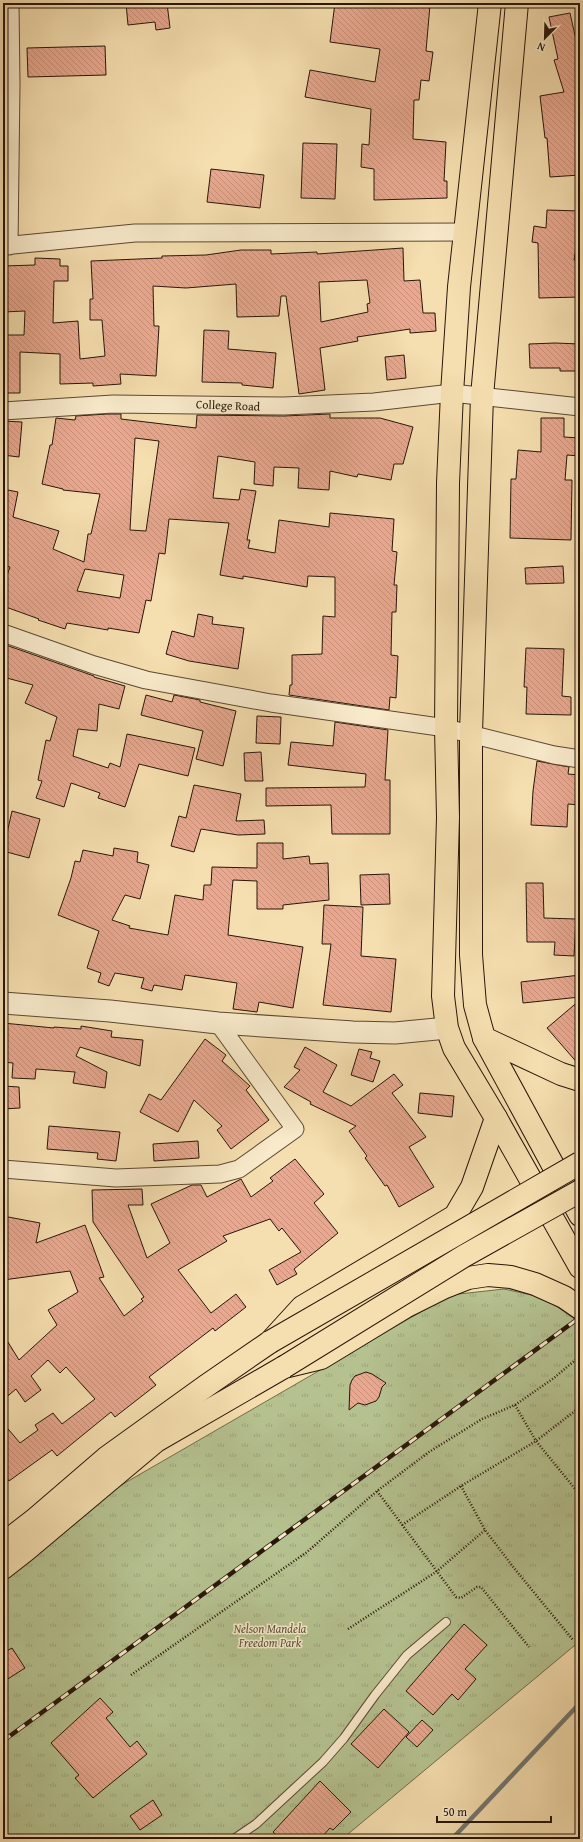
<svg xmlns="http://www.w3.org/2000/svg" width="583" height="1842" viewBox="0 0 583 1842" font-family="'Gentium Book Plus',serif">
<defs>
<pattern id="park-tufts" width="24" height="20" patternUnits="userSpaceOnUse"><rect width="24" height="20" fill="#b5c290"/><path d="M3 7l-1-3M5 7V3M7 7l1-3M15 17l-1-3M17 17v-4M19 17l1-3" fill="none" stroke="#9ca67b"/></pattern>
<pattern id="building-back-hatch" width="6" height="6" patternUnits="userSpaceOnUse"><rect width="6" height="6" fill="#e9a88f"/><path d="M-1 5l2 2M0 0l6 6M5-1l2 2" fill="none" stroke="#c8907a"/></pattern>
</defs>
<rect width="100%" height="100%" fill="#f5deaf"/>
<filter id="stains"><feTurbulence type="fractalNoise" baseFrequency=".005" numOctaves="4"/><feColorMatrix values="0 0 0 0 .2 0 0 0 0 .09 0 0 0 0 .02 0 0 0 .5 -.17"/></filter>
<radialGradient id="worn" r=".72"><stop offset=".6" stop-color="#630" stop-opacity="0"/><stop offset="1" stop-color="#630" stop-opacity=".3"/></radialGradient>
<path fill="url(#park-tufts)" stroke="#6f6c4c" d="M504,1289l41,9 35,25v318l-238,198h-339v-267l108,-81 339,-196z"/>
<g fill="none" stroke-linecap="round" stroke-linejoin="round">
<path stroke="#717871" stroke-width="4.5" d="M452,1839l128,-136"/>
</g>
<g fill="url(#building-back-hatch)" stroke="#291609" fill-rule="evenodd">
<path d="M126,3h41l3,25 -14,2 -1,-8 -27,3z"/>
<path d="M335,3h74l21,2 -4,46 7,1 -4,29 -8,-1 -2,20h-5l-1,39 33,3 -2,39h3v17l-73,2v-31l-13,-2 1,-23 7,1 2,-36 -66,-12 5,-27 65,12 5,-33 -50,-7z"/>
<path d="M570,13l10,45v117l-30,2 -3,-39h-2l-5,-42 24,-4 -10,-32 4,-1 -9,-42z"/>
<path d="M105,46l1,29 -78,2 -1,-29z"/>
<path d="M303,143l34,1 -2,55 -34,-1z"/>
<path d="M211,169l53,6 -4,33 -53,-6z"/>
<path d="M547,210l33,1v13l-6,36h6v37l-41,1 -1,-55 -6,-1 2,-16 12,2z"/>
<path d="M403,248l1,33 16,-1 3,33h12l1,18 -26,2v-4l-53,8 1,4 -38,7 5,42 -26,4 -13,-98h-5l-2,20 -42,1 -1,-33 -50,4 -33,-2 1,40h5l-3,50 -36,-2 1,10 -28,2v-3l-33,1v-30l-40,-2v41h-17v-58h21l1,-24 -22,1v-46l32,-1v-7l25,1v7h8v15h-14l-1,42 25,-2 2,38 25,-3 -3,-36h-12v-21h3l-2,-38 71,-3v-2l44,-1 35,-5h30v4l46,-2v2zM367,280l3,23 -3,1 1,8 -47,10 -2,-40z"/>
<path d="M204,330l25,1 -1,18 48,4 -3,35 -31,-3v-2l-40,-1z"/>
<path d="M555,343l25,1v27h-20v-3h-30l-1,-24z"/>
<path d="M404,355l2,23 -19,2 -2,-23z"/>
<path d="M107,414h14v5l75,9 1,-13 87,1 46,-2v4h50l33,9 -10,37h-9l-3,16 -33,-6 -1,3 -27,-6 -1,19 -31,-2 1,-20 -25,-1 -1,19 -19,-2 1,-22 -37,-6 -5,42 26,2 2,-11 15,2 -9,49h3l-2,8 27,5 4,-33 50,7 1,-14 64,6 -2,32 5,1 -3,33h3l-1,27h-4l-1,43 7,1 -2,42 -6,-1 -1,13 -100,-15 1,-10h2v-30l30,-1 1,-38 12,1v-40l-27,-1 -1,11 -64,-11v3l-23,-4 9,-52 -60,-4 -4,35 -6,-1 -8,48 -5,-1 -7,33 -31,-5v2l-41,-7 -2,6 -27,-9 1,-1 -36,-13v-20l7,-19 -7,-2v-76l15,3 -5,25 46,14 -6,18 31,13 4,-28h3l9,-40 -37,-4v-1l-21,-5 8,-39h2l4,-27 19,2 1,-4zM135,438l24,3 -13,90 -16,-1zM85,569l39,6 -4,23 -43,-7z"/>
<path d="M541,418h23v19l16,1v18l-13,-1 -2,25h7l-1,60 -61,-2 1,-59h5l2,-29 23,2z"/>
<path d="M3,421l19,1 -3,35 -16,-2z"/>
<path d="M563,566l1,17 -38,1 -1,-16z"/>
<path d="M198,614l15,3 -1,7 32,4 -6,41 -49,-8 -23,-7 6,-23 22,6z"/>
<path d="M3,644l91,32v1l31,9 -6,23 -20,-5 -2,27 -19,-2 -5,27 35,12 2,-5 10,4 7,-33 68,14 -7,28 -49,-12 -14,43 -27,-9 2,-5 -29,-10 -7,24 -28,-9 6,-17 -4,-1 8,-40 4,1 7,-24 -32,-14 8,-18 -30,-8z"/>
<path d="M526,648l38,1 -2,47 9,1v18l-45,-1 1,-27h-3z"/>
<path d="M146,695l26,7 2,-7 26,5v2l36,9 -13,55 -27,-7 7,-28 -62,-16z"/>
<path d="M257,716l24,1 -1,27 -24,-1z"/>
<path d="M335,722l53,8 -3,50h5v54h-58l-1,-29 -65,1v-18l99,-1 1,-13 -78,-9 3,-23 42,4z"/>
<path d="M261,752l2,29h-18l-1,-28z"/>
<path d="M537,761l32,6 -1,7 12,1v30l-12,-1 -1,23 -36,-2 2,-34z"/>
<path d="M194,785l47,9 -5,27 28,-1 1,14 -27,1 -37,-6 -7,23 -23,-6 8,-30 7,2z"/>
<path d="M12,811l28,8 -11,39 -26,-7z"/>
<path d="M257,843h26v16l26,-3 1,8 18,-1 1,37 -46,5v4h-26v-28l-24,-1 -5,55 75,12 -10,61 -34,-6 -2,10 -24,-3 4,-26 -52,-8 -3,15 -28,-5 -2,6 -11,-3 3,-10 -29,-5 -6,13 -11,-4 3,-9 -14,-5 12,-37 -41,-16 13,-37 4,-17 5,1 3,-12 30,6 1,-8 24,4 -1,10 12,3 -9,34 -15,-4 -13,25 18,6 -1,2 39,7 7,-40 28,5 1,-15h7l1,-18 45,1z"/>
<path d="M389,874l1,30 -29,1 -1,-30z"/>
<path d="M526,883h17l1,35 32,1 -2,37 -20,-1 1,-13h-28z"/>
<path d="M324,905l39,2 -2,49 35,3 -5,53 -68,-7 8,-61h-9z"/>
<path d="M580,975v22l-57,6 -2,-21z"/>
<path d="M580,1000v66l-33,-38z"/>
<path d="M3,1023l51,5v-1l27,2v-3l31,5 -1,6 32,3 -3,26 -60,-19 -4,9 31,16 -2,16 -32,-5 2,-11 -39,-3 -1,10 -23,-1 1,-15 -10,-1z"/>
<path d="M205,1039l21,16 -4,6 28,25 -4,4 23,30 -38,29 -14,-19 5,-4 -28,-26 -16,32 -38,-20 9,-18 12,6z"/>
<path d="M305,1047l32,18 -14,27 28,14 43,-32 9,11 -11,8 34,44 -17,10 25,40 -35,20 -12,-22 -2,1 -20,-28 2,-2 -18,-25 7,-5 -46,-22 1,-2 -27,-15 16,-17 -6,-3z"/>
<path d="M359,1049l13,3 -2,6 10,3 -7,21 -22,-7z"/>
<path d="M3,1086l16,1 1,21 -17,1z"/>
<path d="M420,1093l34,3 -2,21 -34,-4z"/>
<path d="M49,1126l71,6 -4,29 -19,-2 1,-6 -51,-4z"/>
<path d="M198,1141l1,17 -45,3 -1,-17z"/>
<path d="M295,1159l29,35 -10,9 24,30 -44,36 3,5 -20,11 -8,-15 32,-18 -19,-24 -3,3 -9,-12 -47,17 4,5 -49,29 33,43 25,-19 10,13 -31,24 -2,-3 -64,49 7,8 -41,32 -4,-5 -54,44 -5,-6 -43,31 -6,-8v-50l17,20 18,-13 -3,-5 18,-12 9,11 33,-25 -29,-32 -6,6 -12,-13 -17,16 10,14 -16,12 -9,-13 -13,11v-66l16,26 38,-35 -9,-15 30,-18 -8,-21 -67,9v-64l37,7 -4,20 49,-18 19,52 -5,1 25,38 19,-15 -2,-2 3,-2 -51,-75 -1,-32 50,-1 1,16h-15l19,53 23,-15 -19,-39 41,-19h9l6,12 34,-18 10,18 22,-16 -3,-3z"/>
<path d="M366,1372l6,2 14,9 -4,4 -3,10 -3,4 -11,4 -7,-2 -9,7 1,-25 2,-5 3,-4z"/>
<path d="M464,1624l23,21 -22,24 11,10 -18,21 -6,-6 -19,21 -27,-24z"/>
<path d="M12,1648l13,20 -22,14v-29z"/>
<path d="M100,1698l13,14 -7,6 24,29 7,-6 10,13 -54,44 -18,-20 4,-3 -28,-32z"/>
<path d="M384,1709l25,23 -31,36 -27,-24z"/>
<path d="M422,1720l11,10 -16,17 -11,-10z"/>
<path d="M320,1781l31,31 -18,18 -3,-2 -10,11h-39l-8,-7z"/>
<path d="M153,1800l9,15 -22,15 -10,-14z"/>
</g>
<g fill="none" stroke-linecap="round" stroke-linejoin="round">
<defs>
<path id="service" d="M234,1839l22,-15 67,-62 21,-24 31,-43 32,-40 39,-33"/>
<g id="minor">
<path d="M3,246l132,-13 331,-1"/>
<path d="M9,246l2,-162 -1,-81"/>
<path d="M3,411l110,-7 171,2 90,-4 78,-9 128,14"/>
<path d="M3,633l91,32 52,15 125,23 175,25 108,27 26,4"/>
<path d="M3,1169l113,9 104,-4 19,-5 56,-40 -77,-106"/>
</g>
<path id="tertiary" d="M3,1003l107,8 108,12 135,9 42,1 52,-5"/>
<g id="primary">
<path d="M490,3l-31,284 -7,106 -4,90 -2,245 2,89 -5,179 4,32 7,20 42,70 84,149"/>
<path d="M517,3l-35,393 -11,337v222l4,50 9,33 96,177"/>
<path d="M484,1038l77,36 19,6"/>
<path d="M3,1544l31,-24 72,-62 100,-72 64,-44 32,-35 153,-91 17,-29 24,-69"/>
<path d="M3,1568l23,-18 130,-109 128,-74 37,-9 84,-51 40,-20 23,-9 20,-3 23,2 24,7 29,13 16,11"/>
</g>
</defs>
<use href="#service" stroke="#5c4832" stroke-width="10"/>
<use href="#minor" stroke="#5c4832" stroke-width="19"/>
<use href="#tertiary" stroke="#5c4832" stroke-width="23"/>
<use href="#primary" stroke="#291609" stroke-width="24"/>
<g stroke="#291609" stroke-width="2.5" stroke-dasharray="1 2" stroke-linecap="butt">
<path d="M515,1405l21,36 44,54"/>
<path d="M461,1486l24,44 29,38 59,72"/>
<path d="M377,1491l79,106 5,1 16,-11h4l48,60"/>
<path d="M402,1525l59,-39 75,-45 44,-34"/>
<path d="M348,1629l88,-57 49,-42"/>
<path d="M131,1675l176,-123 70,-61 52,-39 53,-33 33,-14 39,-27 26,-22"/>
</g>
<use href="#service" stroke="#f8eacb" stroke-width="8"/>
<use href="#minor" stroke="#f8eacb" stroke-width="17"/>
<use href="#tertiary" stroke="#f8eacb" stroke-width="21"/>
<use href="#primary" stroke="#f5deaf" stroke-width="22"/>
<defs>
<path id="rail" d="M3,1741l576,-423"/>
</defs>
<use href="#rail" stroke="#291609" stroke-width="4.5"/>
<use href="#rail" stroke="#f8eacb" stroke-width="3" stroke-dasharray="9" stroke-linecap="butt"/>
<defs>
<g id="primary-bridge">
<path d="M270,1342l310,-179"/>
<path d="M284,1367l180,-111 116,-65"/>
</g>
</defs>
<use href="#primary-bridge" stroke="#291609" stroke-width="24" stroke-linecap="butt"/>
<use href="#primary-bridge" stroke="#f5deaf" stroke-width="22"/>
</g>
<g text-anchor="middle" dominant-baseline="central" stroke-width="3" stroke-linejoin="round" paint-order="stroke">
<g font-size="12" fill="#291609" stroke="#f8eacb">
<text transform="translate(228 405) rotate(2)">College Road</text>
</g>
<g font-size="12" font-style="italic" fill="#5a5238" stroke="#f8eacb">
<text x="270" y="1628">Nelson Mandela<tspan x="270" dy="14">Freedom Park</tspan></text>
</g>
</g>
<rect width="583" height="1842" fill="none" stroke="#f5deaf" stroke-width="16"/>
<rect x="4" y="4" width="575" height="1834" fill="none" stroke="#291609" stroke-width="2"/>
<rect x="8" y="8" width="567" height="1826" fill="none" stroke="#291609"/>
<g transform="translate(545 38) rotate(203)" stroke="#f8eacb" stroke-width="3" paint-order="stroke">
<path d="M0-3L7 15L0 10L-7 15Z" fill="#291609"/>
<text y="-6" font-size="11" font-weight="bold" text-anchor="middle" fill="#291609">N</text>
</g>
<path d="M437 1816v6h114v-6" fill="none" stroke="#291609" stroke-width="2"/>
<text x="443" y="1816" font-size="12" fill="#291609" stroke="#f8eacb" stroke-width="3" paint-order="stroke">50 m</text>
<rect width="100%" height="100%" filter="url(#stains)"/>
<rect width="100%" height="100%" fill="url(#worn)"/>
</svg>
